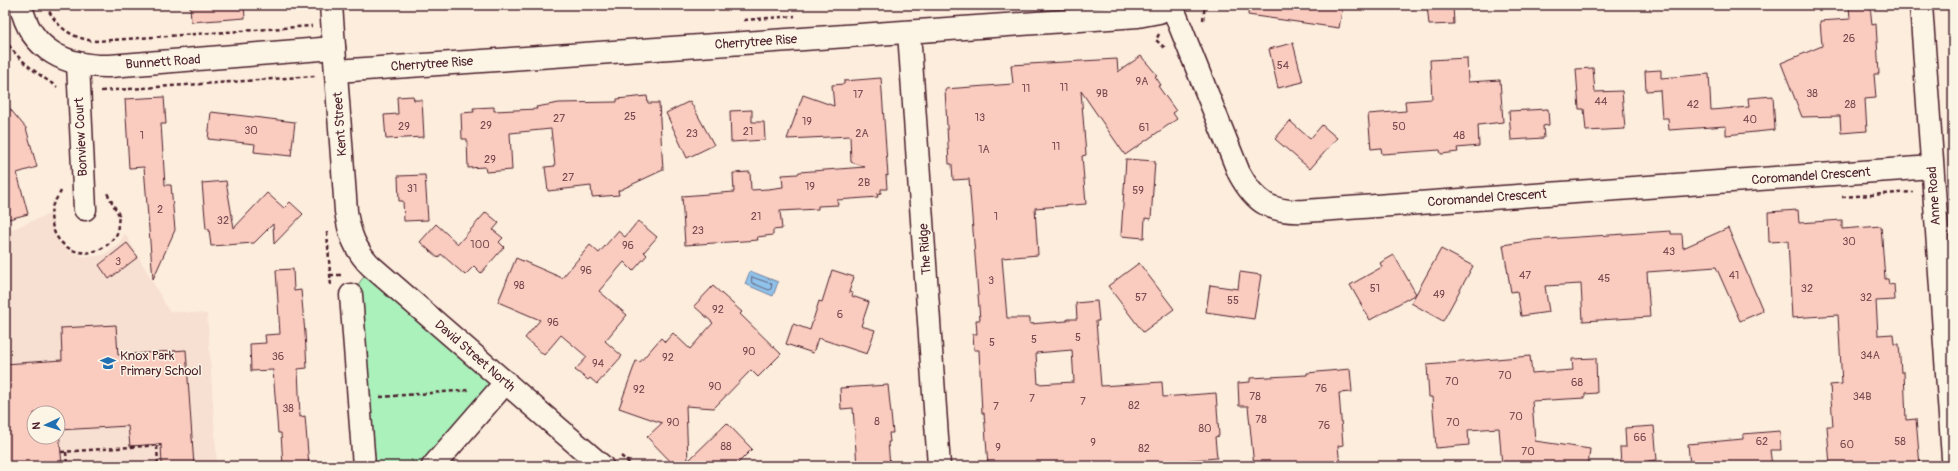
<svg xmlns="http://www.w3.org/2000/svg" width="1958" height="471" viewBox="0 0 1958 471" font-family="Pangolin,sans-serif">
<rect width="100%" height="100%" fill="#fceddd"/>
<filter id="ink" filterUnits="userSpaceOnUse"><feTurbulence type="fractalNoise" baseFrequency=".025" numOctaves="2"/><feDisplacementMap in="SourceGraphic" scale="8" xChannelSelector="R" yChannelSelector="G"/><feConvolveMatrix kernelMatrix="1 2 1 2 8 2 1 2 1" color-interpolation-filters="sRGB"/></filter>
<g filter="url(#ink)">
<path fill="#f7dfd1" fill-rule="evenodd" d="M52,213v13l3,8 4,8 11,10 16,5 17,-2 15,-10 7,-12 44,78 38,3 10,152h-212v-234zM34,413h24v24h-24z"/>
<path fill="#abf1bc" stroke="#7a8874" d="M371,266l135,116 -73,84h-69l-13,-171z"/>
<path fill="#8fc3ec" stroke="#73819f" d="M750,271l28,11 -5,14 -28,-12z"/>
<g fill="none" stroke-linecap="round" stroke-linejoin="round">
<path stroke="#666178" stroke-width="1" d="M752,277l20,7 -1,5 -2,1 -17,-7z"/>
</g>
<g fill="#facbbf" stroke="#4a1f2b" fill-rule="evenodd">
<path d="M190,5h54l1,13 -54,4z"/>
<path d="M1249,5h94l-4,23 -91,-13z"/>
<path d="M1427,5h26l1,19 -25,1z"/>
<path d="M1849,5h21l2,20 4,-1 3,50h-5l2,24 -11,1 2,32 -26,2 -1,-17 -38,1 -21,-54 41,-17 -2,-25 30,-2z"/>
<path d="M1293,43l10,39 -25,6 -9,-39z"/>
<path d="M1141,56l16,19 -2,1 6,9 -3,1 18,25 -3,2 4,6 -52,36 -44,-64 5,64 -4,1 4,48 -51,4 3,47 -36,3 5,60h23v6l37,-3v-2h10l-1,-16 21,-2 2,20h-3l5,65 61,-4 1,15 53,-4 3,43 -4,1 2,21 -50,4v2l-20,2h-159l-4,-53h-2l-3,-63h-5l-1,-16h4l-1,-14h4l-11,-141 -16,1 -1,-16h-3l-4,-75 68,-5 -2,-19 106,-6 1,13zM1072,350l2,32 -36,2 -2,-31z"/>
<path d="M1467,58l1,24 32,-2 3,42 -25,3 1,21 -22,2 1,4 -17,2 -1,-4 -58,4 -1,-6 -10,1 -3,-35 38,-3 -1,-10 27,-2 -2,-39z"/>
<path d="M1593,68l2,24 27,-1 3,38 -39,2 -2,-22h-5l-3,-40z"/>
<path d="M1661,70v8l48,-4 2,36 38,-3 -1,-9 25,-2 2,34 -49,5v-9l-57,4 -1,-12h-6l-2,-28 -14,1 -1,-20z"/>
<path d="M881,78l7,98 -2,-1 1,14h-6v4l-4,1 1,3 -41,3 1,5 -20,1v3l-38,2 2,18 -9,1v5l-16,2 1,3 -73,5 -3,-49 52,-4 -1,-19 17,-1 1,18 17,-1 15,-2 -1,-12 16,-1 1,-2 66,-5 -14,-5 -1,-26 -63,3 16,-44 31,11 -2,-21 12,-1v-3z"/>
<path d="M413,96l1,4h8l2,37 -38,2 -2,-24 14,-1 -1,-17z"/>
<path d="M647,96l1,7h11l4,67 -45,21 1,4 -27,2 -1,-11 -43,5 -3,-24 10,-1 -4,-37 -41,4 2,37 -26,2 -1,-5 -17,1 -1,-29h-5l-1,-26 13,-1 -1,-4 21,-1v4l43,-2 -1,-2 23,-4 58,-1v-3z"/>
<path d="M164,97l2,27h-5l4,61h6l4,45 -22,49 -9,-112 -15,1 -4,-69z"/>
<path d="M690,101l24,44 -27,13 -21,-45z"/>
<path d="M5,103l21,25 11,39 -20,6 11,41 -23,6z"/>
<path d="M1548,109l1,16 -6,1 1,12 -33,2 -2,-29z"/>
<path d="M752,110v12h12l1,18 -34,2 -1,-31z"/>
<path d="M211,112l84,10 -4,34 -37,-4 1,-8 -47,-5z"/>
<path d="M1290,121l20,18 12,-14 15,13 -27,31 -35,-30z"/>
<path d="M1126,159l29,2 -4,58 -6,-1 -1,20 -23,-2z"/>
<path d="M425,175l3,45 -24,1 -1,-20h-4l-1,-25z"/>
<path d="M226,181l8,47 33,-35 17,15 6,-6 13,12 -29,30 -1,-20 -19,19 -43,3 -2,-17h-3l-4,-46z"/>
<path d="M1798,210l1,13 43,-3v9l39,-3 4,53h3l1,6 5,-1 1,16 -19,1 2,34 15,-1 1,10h5l2,28h3l2,48 10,-1 4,47h-90l-3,-40h6l-3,-41 12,-1 -4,-69 -46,3 -4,-77 -19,1 -1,-30z"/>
<path d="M486,212l13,11 -6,7 10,8 -4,4 5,5 -23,26 -7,-7 -9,9 -24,-21 -3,4 -18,-16 16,-18 22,20z"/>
<path d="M638,221l19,16 -13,15 3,3 -14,16 -9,-9 -25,29 28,24 -22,26 17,15 -25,28 -7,-6 -2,2 -13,-10 12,-13 -26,-22 -17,20 -19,-17 15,-18 -42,-18 18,-44 46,20 28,-33 9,8 19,-22 7,6z"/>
<path d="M1728,228l35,83 -23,10 -24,-54 -69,5 3,45 -67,4 -2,-37 -36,2 4,26 -28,4 -4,-25 -6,1 -8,-47 30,-5 138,-9v3h11l1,14z"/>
<path d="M127,243l11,14 -29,22 -10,-14z"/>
<path d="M1441,249l32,17 -30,55 -32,-18z"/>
<path d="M1394,255l22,39 -46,26 -20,-35 32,-18 -2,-4z"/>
<path d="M1139,263l35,46 -31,23 -35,-46z"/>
<path d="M293,269l1,22 7,-1 4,43 2,35 -9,1 2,48 5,-1 4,50h-26l-2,-33h-3l-5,-63 -22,1 -1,-27 16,-1 -1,-8 15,-1 -4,-64z"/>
<path d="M832,270l22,7 -5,15 4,1 -1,3 17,6 -8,24 14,4 -8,24 -49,-16 -5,15 -27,-9 7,-20 17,6 9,-29 3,1z"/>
<path d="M1240,272l21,3 -7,44 -48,-7 4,-27 28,4z"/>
<path d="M713,286l29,26 -2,2 41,40 -23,23 -7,-7 -37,38 -28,-2 2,55 39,-38 25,26 -17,17h-60l-28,-29 15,-14 -43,-15 17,-47 4,1 21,-24 4,4 8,-9 17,16 23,-26 -19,-17z"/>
<path d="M116,325l2,30 68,-5 8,116h-32l-1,-22 -31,2 -2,-20 -69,4 3,36h-57v-102l57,-4 -1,-32zM34,413h24v24h-24z"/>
<path d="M1530,356l2,17 41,-3 -1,-11 24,-1 1,35 -12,1v4l-53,3 3,40 55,8 -2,17h-86l-3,-38 -31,2 1,15 -33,3 -4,-51h-3l-2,-32z"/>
<path d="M1350,369l2,23 -13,1 4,52 -5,1 2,20h-86l-6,-60h-9l-1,-23 12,-1v-4l57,-3v-2z"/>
<path d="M888,385l5,48h-4l1,9h-2l2,24h-33l-4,-58 -12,1 -1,-21z"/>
<path d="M1654,426l3,34 -9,1v5h-27l-1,-19h6l-1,-19z"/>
<path d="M1780,431l1,19h-11l2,16h-82l-2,-22 55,-5v-5z"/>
</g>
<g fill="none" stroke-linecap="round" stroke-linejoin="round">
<defs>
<g id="minor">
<path d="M21,5c9,46 47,62 89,61l224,-18"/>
<path d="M331,5l15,206c3,22 9,39 25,55l231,200"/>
<path d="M1921,5l32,453"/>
<path d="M1172,6l67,167c16,30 33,40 66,38l627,-44"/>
<path d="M909,32l30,434"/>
<path d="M78,64l7,145"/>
<path d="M336,71l802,-55 21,-4 14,-7"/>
<path d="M351,295l13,171"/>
<path d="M433,466l73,-84"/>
</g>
</defs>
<use href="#minor" stroke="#4a1f2b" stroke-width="25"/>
<g stroke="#4a1f2b" stroke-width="2.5" stroke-dasharray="4 3" stroke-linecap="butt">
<path d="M46,5c10,22 26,34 50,36l216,-15"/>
<path d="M744,20l51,-4"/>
<path d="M1203,20l2,-15"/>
<path d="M1159,34l-3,6 9,8"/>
<path d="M5,39c12,21 32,34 52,48"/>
<path d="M101,91l214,-15"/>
<path d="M61,191c-2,5 -7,10 -9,16 -1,5 -1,11 0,16 3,24 30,38 52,24 5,-3 9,-8 13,-13l2,-19 -12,-22"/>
<path d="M1842,197l71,-5"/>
<path d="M327,232l4,55"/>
<path d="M330,275h12"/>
<path d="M380,397l89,-7"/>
<path d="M157,446l1,20"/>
<path d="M61,452l100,-7"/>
<path d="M66,452l1,14"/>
<path d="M621,456l12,10"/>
<path d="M407,466l5,-6"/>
</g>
<use href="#minor" stroke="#fcf5e5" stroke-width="22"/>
</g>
</g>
<defs>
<symbol id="school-bare" viewBox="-9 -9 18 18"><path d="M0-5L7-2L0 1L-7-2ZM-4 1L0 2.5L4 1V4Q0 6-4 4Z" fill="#1f6fb2" stroke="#fcf5e5" stroke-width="2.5" paint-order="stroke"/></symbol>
</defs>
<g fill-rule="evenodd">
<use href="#school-bare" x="97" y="352" width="22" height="22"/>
</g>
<g text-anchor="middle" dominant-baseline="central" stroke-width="3" stroke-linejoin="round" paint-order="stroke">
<g font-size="11" fill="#764a50">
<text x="1849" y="38">26</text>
<text x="1283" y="65">54</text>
<text x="1142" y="81">9A</text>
<text x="1064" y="87">11</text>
<text x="1026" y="88">11</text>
<text x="1102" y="93">9B</text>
<text x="1812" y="93">38</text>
<text x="858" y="94">17</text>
<text x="1601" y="101">44</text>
<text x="1693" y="104">42</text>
<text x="1850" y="104">28</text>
<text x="630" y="116">25</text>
<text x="980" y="117">13</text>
<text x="559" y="118">27</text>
<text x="1750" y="119">40</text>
<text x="807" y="121">19</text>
<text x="486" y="125">29</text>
<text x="404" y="126">29</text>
<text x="1399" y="126">50</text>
<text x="1144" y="127">61</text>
<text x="251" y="130">30</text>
<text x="748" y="131">21</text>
<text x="692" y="133">23</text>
<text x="862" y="133">2A</text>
<text x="142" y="135">1</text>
<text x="1459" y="135">48</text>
<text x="1056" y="146">11</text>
<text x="984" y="149">1A</text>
<text x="490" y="159">29</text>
<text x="568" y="177">27</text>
<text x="864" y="182">2B</text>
<text x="810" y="186">19</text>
<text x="412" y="188">31</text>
<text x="1138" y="190">59</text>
<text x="160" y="209">2</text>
<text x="756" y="216">21</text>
<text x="996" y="216">1</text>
<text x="223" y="220">32</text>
<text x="698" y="230">23</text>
<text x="1849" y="241">30</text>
<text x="480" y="244">100</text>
<text x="628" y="245">96</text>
<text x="1669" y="251">43</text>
<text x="118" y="261">3</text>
<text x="586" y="270">96</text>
<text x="1525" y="275">47</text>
<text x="1734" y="275">41</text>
<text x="1604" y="278">45</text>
<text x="991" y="280">3</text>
<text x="519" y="285">98</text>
<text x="1375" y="288">51</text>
<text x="1807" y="288">32</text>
<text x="1439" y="294">49</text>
<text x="1141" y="297">57</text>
<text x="1866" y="297">32</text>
<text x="1233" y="300">55</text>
<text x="718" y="309">92</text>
<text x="840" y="314">6</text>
<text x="553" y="322">96</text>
<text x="1078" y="337">5</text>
<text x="1034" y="339">5</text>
<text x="992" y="342">5</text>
<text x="749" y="351">90</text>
<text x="1870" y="355">34A</text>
<text x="278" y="356">36</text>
<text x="668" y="357">92</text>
<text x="598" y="363">94</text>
<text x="1505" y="375">70</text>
<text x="1452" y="381">70</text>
<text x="1577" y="382">68</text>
<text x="715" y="386">90</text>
<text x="1321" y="388">76</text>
<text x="639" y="389">92</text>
<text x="1255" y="396">78</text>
<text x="1862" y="396">34B</text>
<text x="1032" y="398">7</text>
<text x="1083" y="401">7</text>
<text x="1134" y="405">82</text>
<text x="996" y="406">7</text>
<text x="288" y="408">38</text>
<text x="1516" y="416">70</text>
<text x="1261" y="419">78</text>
<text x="877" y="421">8</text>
<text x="673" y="422">90</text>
<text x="1453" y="422">70</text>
<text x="1324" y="425">76</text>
<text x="1205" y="428">80</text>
<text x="1640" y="437">66</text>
<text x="1762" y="441">62</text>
<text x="1900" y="441">58</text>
<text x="1093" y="442">9</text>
<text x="1847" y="444">60</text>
<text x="726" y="446">88</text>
<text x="998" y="447">9</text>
<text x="1144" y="448">82</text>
<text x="1528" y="451">70</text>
</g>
<g font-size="13" fill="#4a1f2b" stroke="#fcf5e5">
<text transform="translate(756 42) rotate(-4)">Cherrytree Rise</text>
<text transform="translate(163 62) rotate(-4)">Bunnett Road</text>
<text transform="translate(432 64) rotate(-4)">Cherrytree Rise</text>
<text transform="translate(340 124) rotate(-94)">Kent Street</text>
<text transform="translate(81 137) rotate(-93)">Bonview Court</text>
<text transform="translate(1811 176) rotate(-4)">Coromandel Crescent</text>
<text transform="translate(1934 196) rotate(-94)">Anne Road</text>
<text transform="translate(1487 198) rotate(-4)">Coromandel Crescent</text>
<text transform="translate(925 249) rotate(-94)">The Ridge</text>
<text transform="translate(475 356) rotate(41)">David Street North</text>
</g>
<g font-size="13" fill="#4a1f2b" stroke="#fcf5e5" text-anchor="start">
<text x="120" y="356">Knox Park<tspan x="120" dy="15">Primary School</tspan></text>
</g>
</g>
<rect width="1958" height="471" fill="none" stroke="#fcf5e5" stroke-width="20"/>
<rect x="10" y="10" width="1938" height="451" fill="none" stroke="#4a1f2b" stroke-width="1.5" filter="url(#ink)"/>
<g transform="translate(46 425) rotate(266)"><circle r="19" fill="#fcf5e5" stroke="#b59f9b"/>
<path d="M0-3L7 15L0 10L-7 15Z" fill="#1f6fb2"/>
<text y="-6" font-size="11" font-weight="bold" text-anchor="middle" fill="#4a1f2b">N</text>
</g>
</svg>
